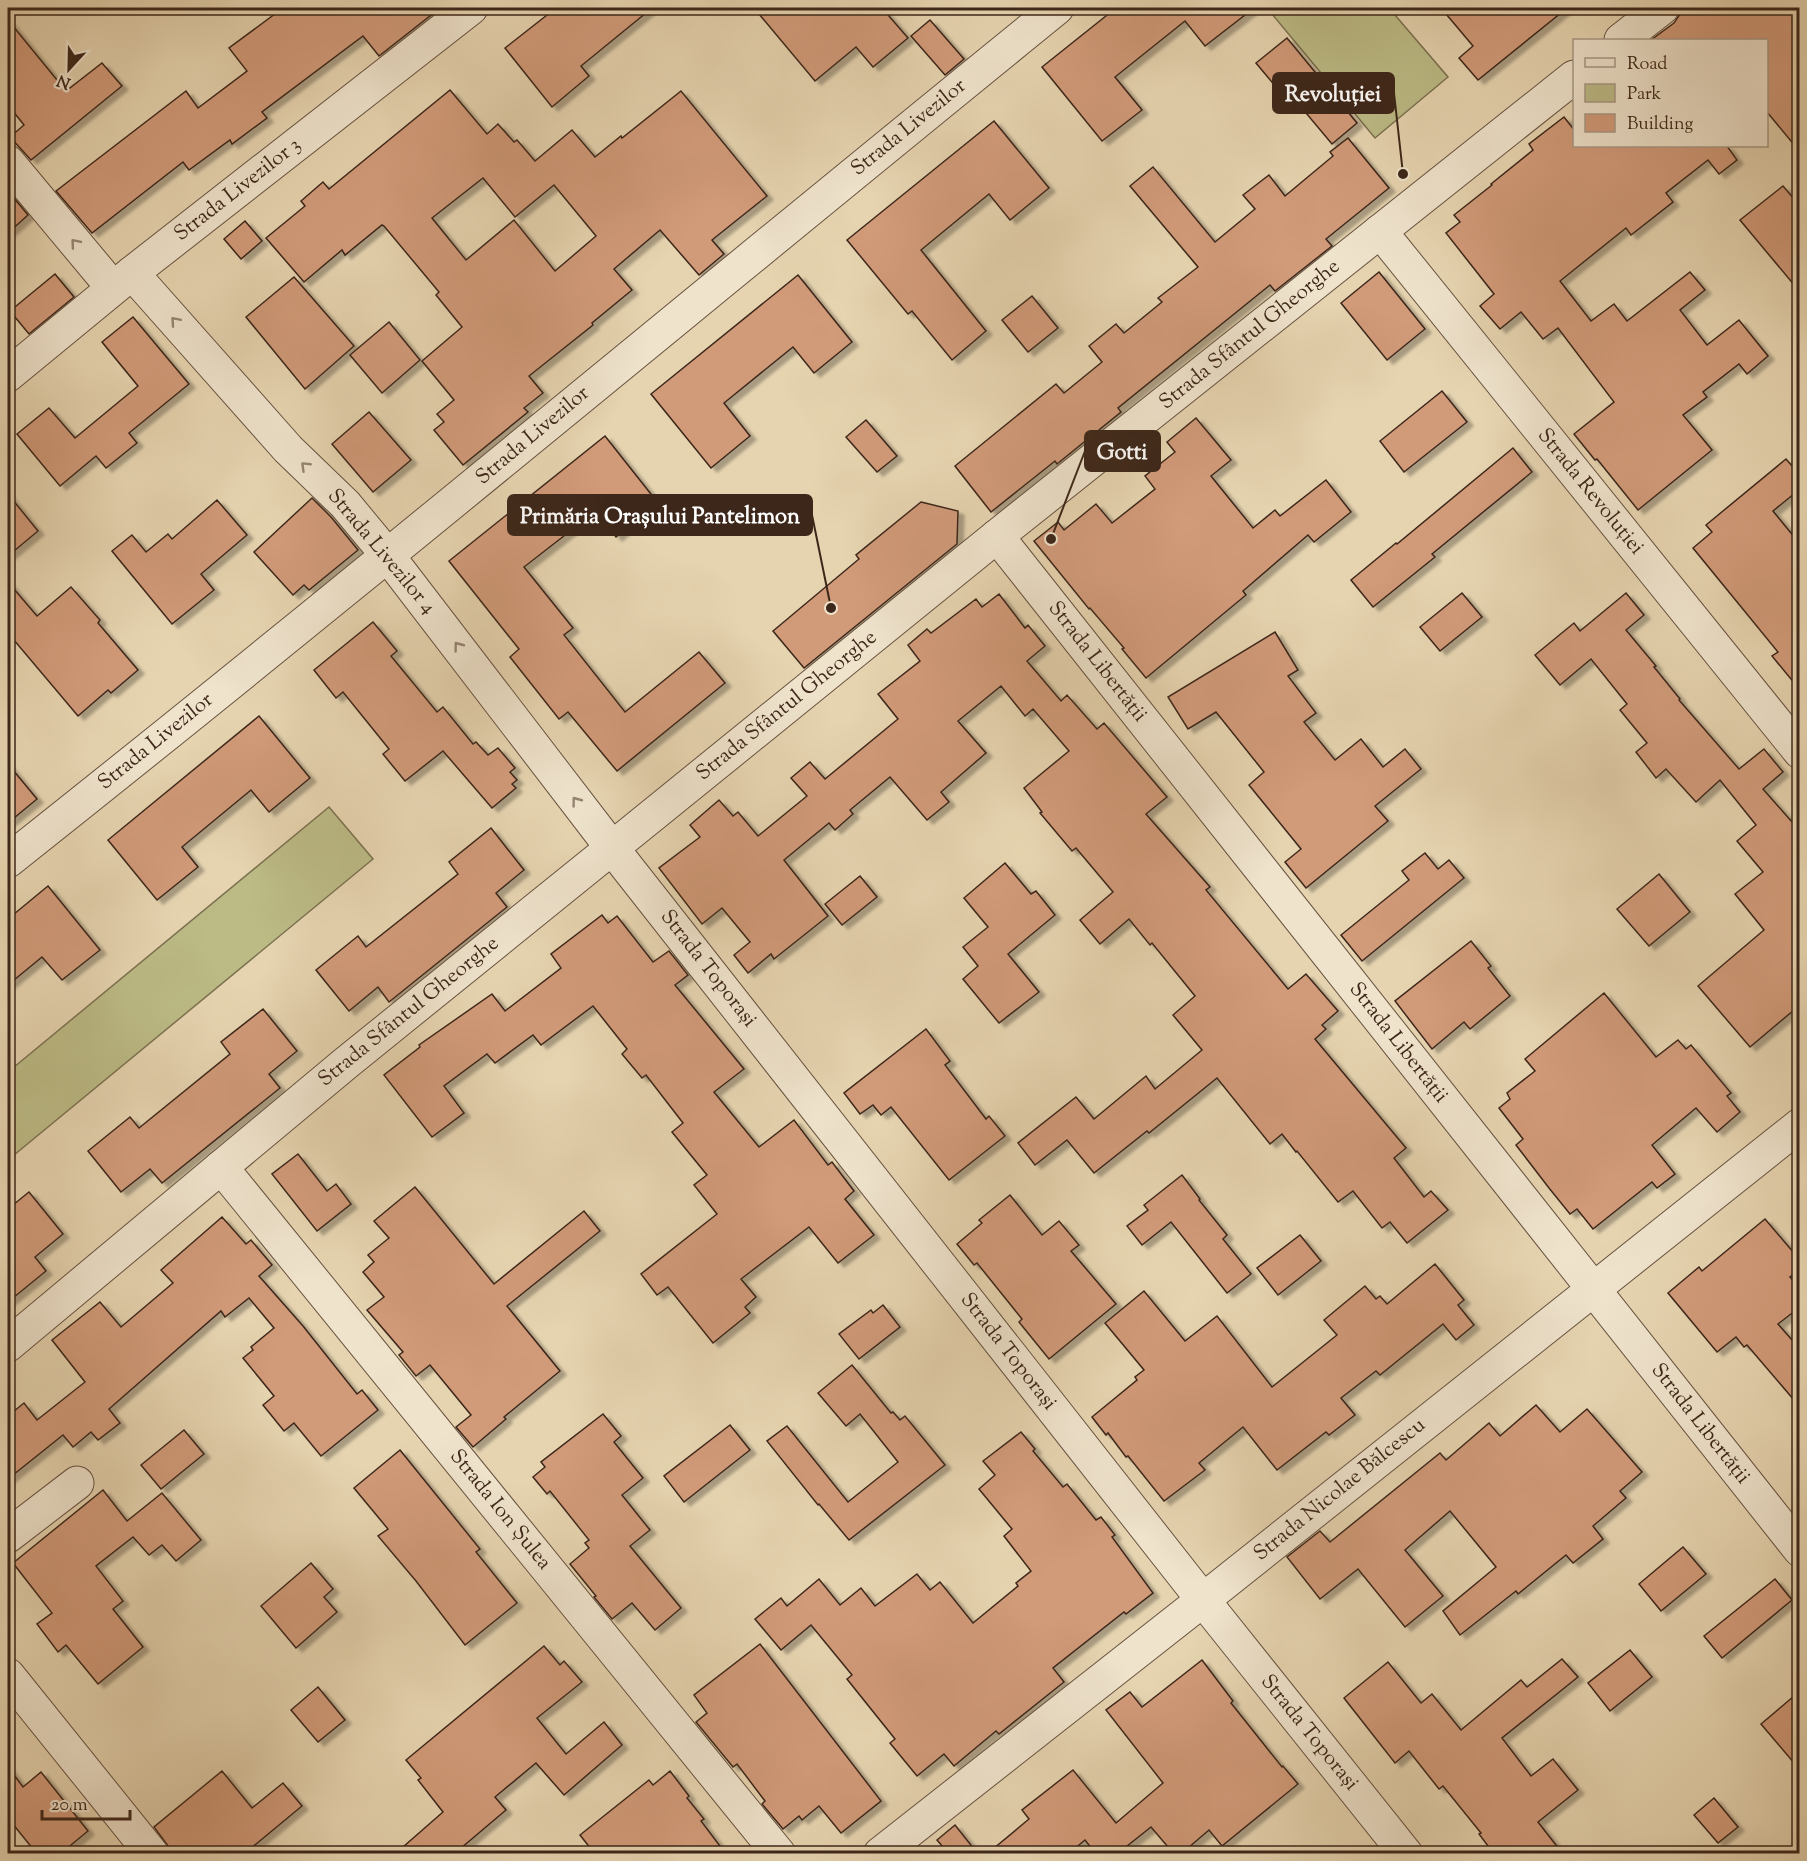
<svg xmlns="http://www.w3.org/2000/svg" width="1807" height="1861" viewBox="0 0 1807 1861" font-family="'Sorts Mill Goudy',serif">
<defs>
<filter id="shadow"><feDropShadow dx="6" dy="4" stdDeviation="1.5" flood-color="#0004"/></filter>
</defs>
<rect width="100%" height="100%" fill="#e6d4b0"/>
<filter id="stains"><feTurbulence type="fractalNoise" baseFrequency=".00333" numOctaves="4"/><feColorMatrix values="0 0 0 0 .2 0 0 0 0 .09 0 0 0 0 .02 0 0 0 .5 -.17"/></filter>
<radialGradient id="worn" r=".72"><stop offset=".6" stop-color="#630" stop-opacity="0"/><stop offset="1" stop-color="#630" stop-opacity=".3"/></radialGradient>
<g fill="#bcbb86" stroke="#7c7150" stroke-width="1.5">
<path d="M1267,8h122l59,69 -73,61z"/>
<path d="M329,807l44,52 -365,301v-88z"/>
</g>
<g fill="#d19a79" stroke="#3d271a" stroke-width="1.5" fill-rule="evenodd" filter="url(#shadow)">
<path d="M283,8h157l-61,48 -16,-20 -101,76 5,6 -35,26 -2,-4 -41,30 -6,-8 -91,71 -36,-42 130,-100 12,17 49,-37 -18,-23z"/>
<path d="M556,8h96l-71,58 8,10 -37,31 -47,-59z"/>
<path d="M754,8h128l26,30 -35,29 -17,-20 -41,34z"/>
<path d="M1116,8h138l-49,38 -20,-25 -70,56 27,33 -40,31 -60,-74z"/>
<path d="M1441,8h126l-89,72 -19,-22 14,-12z"/>
<path d="M1688,8h104l8,9v135l-33,-40v-72h-116l23,-17 6,-9z"/>
<path d="M8,20l58,71 36,-28 20,23 -91,74 -21,-23 14,-12 -16,-20z"/>
<path d="M930,20l34,39 -19,16 -34,-39z"/>
<path d="M1287,38l70,85 -25,21 -41,-49 -5,4 -30,-36z"/>
<path d="M450,90l37,44 11,-10 16,18 3,-2 18,21 37,-31 23,27 26,-21 1,2 59,-47 86,105 -55,44 12,14 -25,21 -39,-45 -46,39 18,21 -40,33 1,2 -64,51 14,17 -19,15 4,4 -65,53 -29,-35 10,-8 -7,-8 17,-14 -32,-39 40,-34 -26,-32 3,-3 -55,-66 -2,-1 -37,30 -3,-5 -38,32 -38,-44 39,-32 -4,-5 22,-19 6,7zM483,178l32,39 39,-32 42,51 -41,35 -41,-51 -48,40 -34,-42z"/>
<path d="M1564,117l11,14v15h152l10,14 -18,14 -11,-14 -42,33 7,9 -42,33 -5,-7 -66,53 31,40 23,-17 13,17 63,-49 15,18 -25,20 27,35 32,-25 29,36 -21,18 -8,-10 -36,28 4,5 -24,18 29,35 -74,60 -41,-51 -2,1 -21,-26 40,-32 -56,-74 -15,11 -22,-27 -21,17 -20,-23 14,-12 -48,-61 14,-11 -6,-7 38,-30 -1,-1 42,-34 -4,-6z"/>
<path d="M994,121l55,67 -39,32 -21,-26 -68,56 65,81 -34,29 -40,-49 -4,3 -61,-74z"/>
<path d="M1348,138l41,50 -63,51 6,7 -57,45 -5,-6 -152,123 3,4 -64,52 -2,-3 -64,51 -36,-46 101,-82 8,9 38,-31 -13,-16 27,-22 8,9 38,-31 -4,-4 40,-31 -68,-81 23,-19 62,75 40,-33 -12,-14 26,-20 16,21 48,-40 -3,-4z"/>
<path d="M1783,186l17,20v86l-60,-72z"/>
<path d="M8,191l20,24 -20,18z"/>
<path d="M245,221l17,20 -21,18 -17,-20z"/>
<path d="M1379,272l46,57 -38,31 -46,-57z"/>
<path d="M55,274l19,23 -45,37 -19,-23z"/>
<path d="M798,275l54,67 -38,31 -21,-26 -69,56 26,33 -39,32 -60,-74z"/>
<path d="M294,277l60,69 -49,43 -59,-72z"/>
<path d="M1032,296l26,32 -30,24 -26,-32z"/>
<path d="M133,317l56,67 -60,49 8,10 -31,25 -10,-12 -36,30 -43,-52 32,-26 26,30 63,-52 -36,-44z"/>
<path d="M389,322l31,38 -38,33 -32,-38z"/>
<path d="M1442,391l25,31 -63,50 -24,-31z"/>
<path d="M369,412l42,48 -38,32 -41,-48z"/>
<path d="M1196,418l35,42 -20,16 42,52 22,-18 5,6 46,-36 25,32 -37,30 -6,-7 -65,56 3,4 -100,83 -24,-29 2,-1 -34,-40 -1,1 -55,-68 24,-19 6,8 32,-26 16,19 43,-34 -10,-13 30,-24 -8,-10z"/>
<path d="M866,420l31,36 -20,16 -31,-35z"/>
<path d="M605,436l53,67 -42,34 -20,-26 -72,56 49,61 -9,7 61,77 74,-60 26,31 -108,88 -49,-59 -9,7 -49,-62 9,-8 -70,-88z"/>
<path d="M1513,448l19,24 -100,82 3,3 -62,50 -22,-27 45,-37 1,1z"/>
<path d="M1786,459l14,16v14l-27,22 27,33v146l-28,-34 6,-4 -85,-104 19,-16 -6,-7z"/>
<path d="M8,494l30,37 -30,25z"/>
<path d="M312,498l19,19 27,33 -49,40 -5,-5 -11,10 -39,-43z"/>
<path d="M217,500l30,35 -46,39 13,16 -42,34 -60,-73 20,-16 14,17 22,-18 4,5z"/>
<path d="M921,502l37,9 -1,33 -153,124 -31,-37 86,-72 -3,-4z"/>
<path d="M8,582l29,34 34,-29 29,33 -2,3 40,47 -27,23 -3,-3 -30,26 -70,-83z"/>
<path d="M1462,593l20,24 -42,34 -20,-24z"/>
<path d="M1626,593l18,22 -18,15 30,36 -2,1 26,32 -1,1 60,69 25,-20 19,23 -20,17 37,42v174l-50,42 -52,-61 66,-56 -29,-36 28,-22 -26,-31 19,-16 -36,-45 -24,22 -30,-33 -10,9 -20,-26 11,-9 -27,-33 7,-6 -36,-45 -31,26 -25,-30 39,-32 6,8z"/>
<path d="M999,594l26,34 3,-3 17,21 -18,15 34,40 6,-6 30,34 7,-6 63,74 -21,17 64,73 -4,3 82,99 18,-15 32,37 -16,14 4,4 -11,10 91,109 -12,10 30,39 7,-6 17,19 -41,33 -17,-21 -8,6 -29,-37 -15,11 -41,-51 -1,1 -14,-18 -12,10 -53,-66 -68,55 -2,-2 -53,42 -27,-33 -32,25 -17,-22 58,-46 18,22 52,-43 9,13 47,-39 -29,-35 22,-19 -43,-53 -2,2 -21,-26 -29,25 -20,-24 33,-28 -37,-44 -4,3 -32,-38 2,-1 -18,-24 45,-37 -36,-42 -8,7 -24,-30 -43,35 28,32 -45,39 8,10 -22,18 -37,-43 -40,33 3,4 -18,16 -6,-7 -45,37 44,56 -54,43 -3,-5 -23,19 -14,-18 16,-13 -28,-34 -20,16 -43,-56 41,-31 -10,-12 29,-25 14,16 5,-4 20,24 49,-40 -16,-18 19,-16 15,17 73,-60 -20,-25 42,-33 -12,-16 19,-16 4,4 45,-34 6,8z"/>
<path d="M373,622l24,29 -6,5 46,56 6,-5 30,37 3,-2 12,13 10,-7 17,20 -5,4 7,8 -5,4 4,4 -24,20 -49,-57 -38,30 -22,-27 6,-5 -46,-57 -7,6 -22,-28z"/>
<path d="M1275,632l23,38 -10,6 28,37 -12,9 31,38 26,-21 22,28 22,-18 16,20 -46,37 13,15 -82,67 -21,-26 16,-13 -52,-64 15,-13 -48,-60 -28,17 -20,-32z"/>
<path d="M259,716l51,62 -41,34 -18,-22 -69,57 16,20 -41,33 -49,-60z"/>
<path d="M8,764l29,35 -29,24z"/>
<path d="M491,828l33,42 -28,23 11,14 -118,95 -11,-15 -29,24 -33,-41 42,-34 8,11 92,-73 -9,-12z"/>
<path d="M1425,853l13,16 11,-9 15,18 -102,83 -21,-26 68,-55 -7,-9z"/>
<path d="M1005,863l26,31 5,-3 19,24 -47,39 31,38 -40,31 -36,-44 15,-13 -15,-19 25,-20 -24,-29z"/>
<path d="M1659,874l31,38 -41,34 -32,-37z"/>
<path d="M860,876l17,21 -35,28 -17,-21z"/>
<path d="M48,886l52,64 -38,30 -20,-23 -34,28v-66z"/>
<path d="M602,915l6,8 9,-7 36,46 16,-11 19,24 -13,10 69,84 -30,23 45,55 35,-27 34,45 4,-3 22,29 -9,8 29,36 -36,28 -29,-36 -68,52 15,18 -11,10 5,6 -37,30 -45,-56 -11,8 -16,-21 76,-60 -23,-29 13,-10 -35,-43 11,-9 -37,-48 -4,3 -20,-24 5,-5 -34,-43 -52,39 -8,-10 -38,28 -8,-9 -43,32 20,27 -32,24 -48,-62 36,-28 -1,-2 73,-51 13,17 56,-43 -10,-14z"/>
<path d="M1471,941l20,25 -3,2 22,28 -40,33 -6,-7 -32,27 -37,-48z"/>
<path d="M1604,993l52,64 22,-17 8,9 5,-4 40,48 -4,3 13,16 -23,20 -21,-24 -44,37 23,29 -18,14 -5,-6 -59,47 -16,-20 -7,5 -21,-26 -33,-43 7,-6 -24,-31 11,-9 -3,-6 28,-22 -10,-12z"/>
<path d="M263,1009l34,42 -28,23 11,14 -118,95 -12,-14 -29,23 -33,-41 42,-34 9,11 91,-74 -9,-12z"/>
<path d="M926,1029l24,32 -5,4 41,54 3,-3 16,20 -56,44 -58,-73 -10,8 -8,-10 -13,9 -16,-21z"/>
<path d="M298,1154l29,37 9,-7 15,20 -34,27 -45,-57z"/>
<path d="M1182,1175l18,24 -1,1 28,35 -4,4 28,35 -24,19 -56,-71 -29,23 -15,-19 21,-16 -4,-5z"/>
<path d="M415,1187l79,97 90,-73 16,20 -93,75 53,65 -56,46 2,2 -33,28 -17,-20 15,-12 -41,-50 -14,11 -17,-21 4,-3 -36,-42 17,-13 -21,-25 11,-10 -6,-7 21,-17 -15,-17z"/>
<path d="M29,1192l34,42 -28,23 11,14 -38,31v-93z"/>
<path d="M1010,1195l32,40 17,-14 20,24 -8,6 45,53 -67,55 -30,-37 3,-3 -45,-56 -3,2 -17,-21 25,-21 -3,-3z"/>
<path d="M222,1217l24,27 5,-4 21,25 -13,11 44,50 54,68 5,-4 16,20 -57,46 -27,-33 -10,8 -21,-26 11,-9 -31,-38 10,-8 -2,-3 23,-19 -25,-30 -24,19 -4,-6 -112,98 11,14 -22,17 -7,-8 -18,15 -10,-12 -55,44v-63l16,-13 13,17 48,-38 -33,-42 48,-38 21,25 52,-44 -12,-13z"/>
<path d="M1765,1219l35,41v10l-10,7 10,12v18l-22,17 22,25v58l-53,-62 -3,2 -8,-10 -19,15 -49,-59 31,-26 3,4z"/>
<path d="M1300,1235l21,26 -43,34 -21,-27z"/>
<path d="M1435,1264l29,36 -6,5 16,20 -18,15 -13,-16 -63,51 -4,-4 -35,27 14,17 -26,20 -3,-3 -49,38 -34,-43 -44,36 6,7 -41,31 -36,-45 -2,1 -18,-24 -2,2 -14,-18 45,-37 -2,-3 9,-7 -39,-47 39,-32 41,50 32,-25 55,71 65,-52 -13,-15 41,-34 11,13 4,-3 7,8z"/>
<path d="M883,1305l17,22 -41,32 -20,-25 32,-24 2,3z"/>
<path d="M852,1365l39,48 2,-1 7,8 5,-4 40,49 -96,75 -30,-36 -1,1 -51,-64 20,-15 61,76 50,-40 -38,-48 -14,12 -28,-33z"/>
<path d="M1536,1405l24,27 27,-23 55,63 -22,19 6,7 -33,28 10,13 -30,24 -7,-8 -48,39 -2,-3 -56,44 -17,-24 53,-44 -46,-56 -45,39 38,46 -38,31 -47,-58 -38,30 -33,-42 33,-26 10,11 110,-89 6,7 43,-37 11,13z"/>
<path d="M603,1414l18,22 -7,6 29,36 -21,17 28,35 -20,16 51,62 -26,22 -23,-27 -20,16 -18,-22 2,-1 -26,-32 19,-16 -4,-5 4,-3 -39,-49 -3,3 -14,-17 12,-10 -4,-5z"/>
<path d="M730,1425l20,25 -66,52 -20,-26z"/>
<path d="M184,1430l20,24 -43,35 -20,-24z"/>
<path d="M1021,1432l14,17 -2,2 30,36 4,-3 29,36 5,-3 14,18 -3,2 41,56 -27,21 -2,-2 -71,56 11,14 -65,52 -3,-3 -42,35 -10,-12 -27,22 -27,-33 5,-4 -48,-60 5,-4 -41,-50 -30,25 -26,-31 26,-21 6,8 32,-27 21,26 21,-17 14,18 42,-32 13,16 10,-8 33,41 45,-37 -2,-3 15,-12 -27,-35 8,-7 -33,-40 16,-14 -12,-14z"/>
<path d="M400,1450l80,99 -4,3 41,51 -52,42 -49,-64 -38,-45 10,-7 -34,-41z"/>
<path d="M103,1490l24,31 35,-28 39,47 -25,21 -14,-16 -13,10 -16,-18 -37,29 27,35 -10,8 30,38 -45,37 -32,-39 -8,7 -21,-28 15,-11 -39,-50z"/>
<path d="M1683,1547l23,27 -45,37 -22,-27z"/>
<path d="M311,1563l22,26 -9,8 13,15 -41,36 -35,-42z"/>
<path d="M1775,1579l17,21 -70,58 -18,-22z"/>
<path d="M760,1644l121,157 -40,32 -22,-27 -17,14 -3,-4 -16,13 -21,-25 3,-3 -28,-37 -4,3 -37,-45 11,-9 -13,-18z"/>
<path d="M544,1646l16,19 4,-4 18,21 -45,36 29,36 38,-32 18,23 -58,50 -28,-32 -41,34 11,13 -52,44h-59l48,-42 -25,-32 3,-2 -15,-18z"/>
<path d="M1630,1650l22,27 -42,34 -22,-28z"/>
<path d="M1562,1659l16,18 -76,61 29,38 22,-17 25,31 -40,32 25,32h-69l-15,-20 2,-1 -38,-47 -4,3 -30,-38 -14,12 -51,-65 44,-36 33,41 11,-9 29,36 60,-50 6,7z"/>
<path d="M1202,1660l31,41 -2,2 51,64 1,-1 15,18 -76,62 -13,-16 -28,24h-7l-23,-27 -34,27h-21l-11,-14 -17,14h-81l42,-35 -7,-9 51,-40 43,53 47,-40 -57,-73 24,-18 12,15z"/>
<path d="M318,1687l27,33 -27,22 -27,-32z"/>
<path d="M1800,1691v79l-39,-46z"/>
<path d="M8,1767l15,20 18,-15 47,59 -28,23h-23l-29,-36z"/>
<path d="M222,1771l30,37 31,-25 19,23 -58,48h-70l-20,-27z"/>
<path d="M670,1771l19,25 -2,2 17,21 -3,2 25,33h-131l-15,-19 69,-55 4,5z"/>
<path d="M1714,1798l24,29 -20,16 -24,-28z"/>
<path d="M955,1825l23,29h-29l-12,-14z"/>
</g>
<g fill="none" stroke-linecap="round" stroke-linejoin="round">
<defs>
<g id="minor">
<path d="M1621,40l41,-32"/>
<path d="M8,162l105,126"/>
<path d="M1380,231l420,521"/>
<path d="M132,273l156,176 57,55 43,52 224,292 591,752 203,254"/>
<path d="M8,375l124,-102 339,-265"/>
<path d="M997,536l803,1014"/>
<path d="M8,861c353,-280 699,-569 1049,-853"/>
<path d="M221,1167l558,687"/>
<path d="M8,1345l338,-282 266,-215 385,-312 577,-459"/>
<path d="M8,1536l69,-53"/>
<path d="M8,1675l144,179"/>
<path d="M880,1854l323,-254 597,-475"/>
</g>
</defs>
<use href="#minor" stroke="#675240" stroke-width="35"/>
<use href="#minor" stroke="#efe3cc" stroke-width="33"/>
</g>
<defs><path id="oneway-chevron" d="M-2-3.5L2.5 0L-2 3.5" fill="none" stroke-width="1.6" stroke-linecap="round" stroke-linejoin="round" transform="scale(1.5)"/></defs>
<g stroke="#968573">
<use href="#oneway-chevron" transform="translate(75 243) rotate(-130)"/>
<use href="#oneway-chevron" transform="translate(175 321) rotate(-131)"/>
<use href="#oneway-chevron" transform="translate(305 466) rotate(-136)"/>
<use href="#oneway-chevron" transform="translate(458 646) rotate(-127)"/>
<use href="#oneway-chevron" transform="translate(576 801) rotate(-127)"/>
</g>
<g text-anchor="middle" dominant-baseline="central" stroke-width="4.5" stroke-linejoin="round" paint-order="stroke">
<g font-size="21" fill="#3d271a" stroke="#efe3cc">
<text transform="translate(909 128) rotate(-39)">Strada Livezilor</text>
<text transform="translate(238 190) rotate(-38)">Strada Livezilor 3</text>
<text transform="translate(1250 335) rotate(-39)">Strada Sfântul Gheorghe</text>
<text transform="translate(533 436) rotate(-40)">Strada Livezilor</text>
<text transform="translate(1590 492) rotate(51)">Strada Revoluției</text>
<text transform="translate(381 552) rotate(50)">Strada Livezilor 4</text>
<text transform="translate(1097 662) rotate(52)">Strada Libertății</text>
<text transform="translate(787 706) rotate(-39)">Strada Sfântul Gheorghe</text>
<text transform="translate(156 742) rotate(-39)">Strada Livezilor</text>
<text transform="translate(708 969) rotate(52)">Strada Toporași</text>
<text transform="translate(409 1012) rotate(-39)">Strada Sfântul Gheorghe</text>
<text transform="translate(1398 1043) rotate(52)">Strada Libertății</text>
<text transform="translate(1008 1352) rotate(52)">Strada Toporași</text>
<text transform="translate(1700 1424) rotate(52)">Strada Libertății</text>
<text transform="translate(1340 1490) rotate(-39)">Strada Nicolae Bălcescu</text>
<text transform="translate(500 1510) rotate(51)">Strada Ion Șulea</text>
<text transform="translate(1309 1733) rotate(51)">Strada Toporași</text>
</g>
</g>
<path fill="none" stroke="#3d271a" stroke-width="2" d="M1403 174L1394 93M1051 539L1085 451M831 608L812 515"/>
<g fill="#3d271a" stroke="#efe3cc" stroke-width="2">
<circle cx="1403" cy="174" r="6"/>
<circle cx="1051" cy="539" r="6"/>
<circle cx="831" cy="608" r="6"/>
</g>
<g fill="#3d271a" stroke="#3d271a" stroke-width="2">
<rect x="1273" y="73" width="121" height="40" rx="6"/>
<rect x="1085" y="431" width="75" height="40" rx="6"/>
<rect x="508" y="495" width="304" height="40" rx="6"/>
</g>
<g font-size="22" text-anchor="middle" font-weight="bold" fill="#fff">
<text x="1333" y="101">Revoluției</text>
<text x="1122" y="459">Gotti</text>
<text x="660" y="523">Primăria Orașului Pantelimon</text>
</g>
<rect width="1807" height="1861" fill="none" stroke="#e6d4b0" stroke-width="30"/>
<rect x="9" y="9" width="1789" height="1843" fill="none" stroke="#3d271a" stroke-width="3"/>
<rect x="15" y="15" width="1777" height="1831" fill="none" stroke="#3d271a" stroke-width="1.5"/>
<rect x="1573" y="39" width="195" height="108" fill="#efe3cc" stroke="#a89885" stroke-width="1.5"/>
<rect x="1585" y="58" width="30" height="9" fill="#efe3cc" stroke="#a89885" stroke-width="1.5"/>
<text x="1627" y="69" font-size="18" fill="#3d271a">Road</text>
<rect x="1585" y="84" width="30" height="18" fill="#bcbb86" stroke="#a89885" stroke-width="1.5"/>
<text x="1627" y="99" font-size="18" fill="#3d271a">Park</text>
<rect x="1585" y="114" width="30" height="18" fill="#d19a79" stroke="#a89885" stroke-width="1.5"/>
<text x="1627" y="129" font-size="18" fill="#3d271a">Building</text>
<g transform="translate(69 69) rotate(202)" stroke="#efe3cc" stroke-width="4.5" paint-order="stroke">
<path d="M0-4.5L10 22L0 15L-10 22Z" fill="#3d271a"/>
<text y="-9" font-size="16" font-weight="bold" text-anchor="middle" fill="#3d271a">N</text>
</g>
<path d="M42 1810v9h88v-9" fill="none" stroke="#3d271a" stroke-width="3"/>
<text x="51" y="1810" font-size="18" fill="#3d271a" stroke="#efe3cc" stroke-width="4.5" paint-order="stroke">20 m</text>
<rect width="100%" height="100%" filter="url(#stains)"/>
<rect width="100%" height="100%" fill="url(#worn)"/>
</svg>
